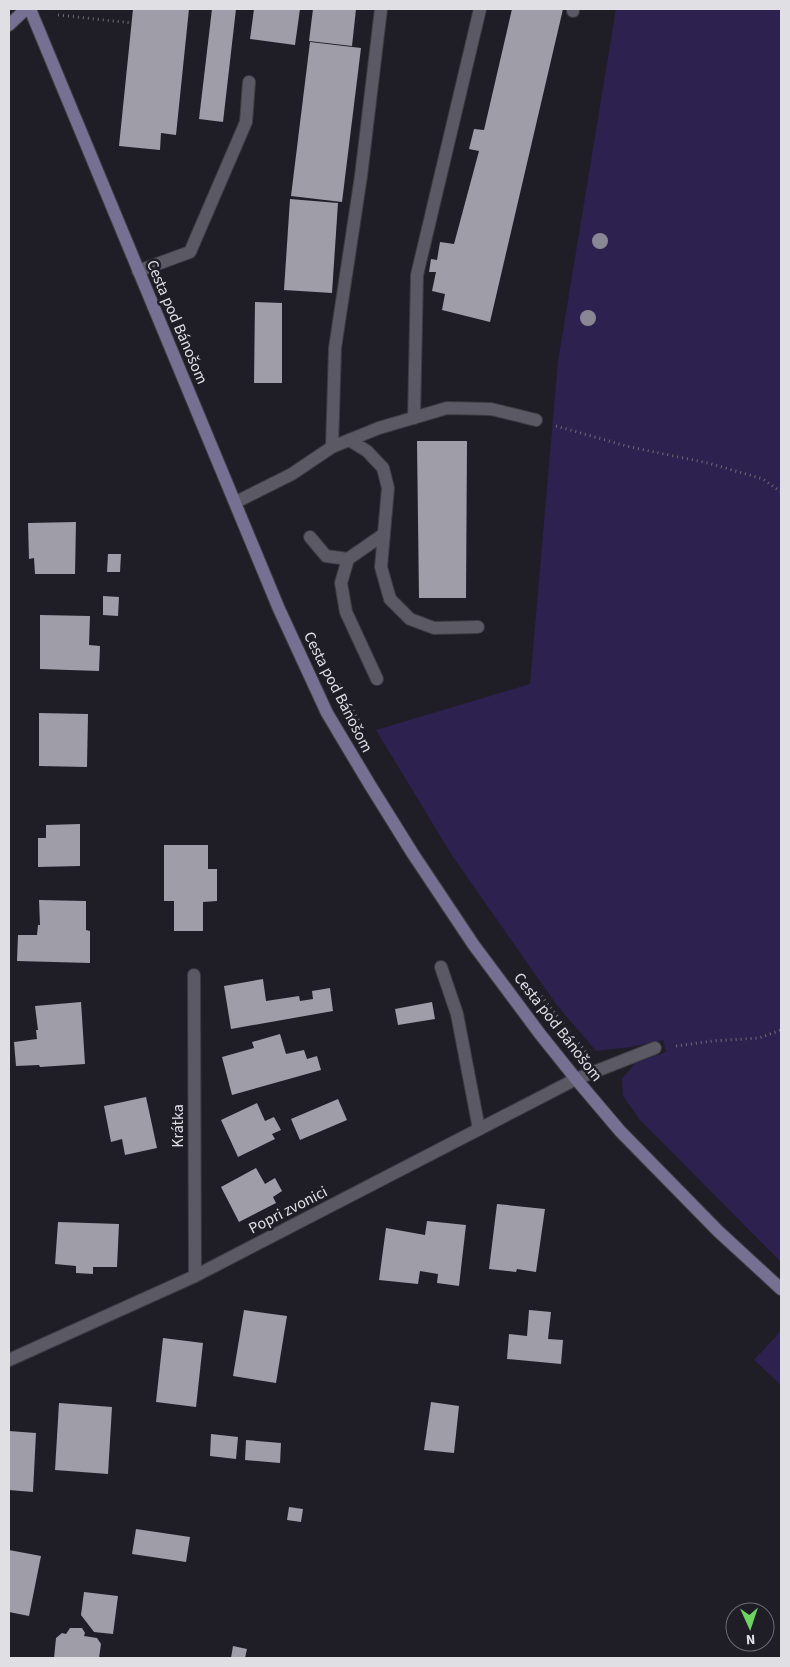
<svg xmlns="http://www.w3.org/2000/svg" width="790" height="1667" viewBox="0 0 790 1667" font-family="'Source Sans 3',sans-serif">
<rect width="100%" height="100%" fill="#1f1e26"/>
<g fill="#2c214f">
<path d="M616,9h165v1253l-141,-142 -17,-24 -1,-17 13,-16 31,-11 -3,-12 -33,7 -34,4 -40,-47 -103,-147 -77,-127 154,-46 28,-323z"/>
<path d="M780,1332l1,1v52l-27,-25z"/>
</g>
<g fill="#9f9da8">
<path d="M133,9h56l-13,126 -15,-2 -1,17 -41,-4z"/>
<path d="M212,9h24l-13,113 -24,-3z"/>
<path d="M254,9h46l-5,36 -45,-6z"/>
<path d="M313,9h43l-4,37 -43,-5z"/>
<path d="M512,9h51l-73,313 -48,-12 3,-16 -13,-3 4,-19h-7l2,-13 6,1 3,-18 14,2 25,-93 -10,-2 5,-20 10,1z"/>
<path d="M310,42l51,6 -19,154 -51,-6z"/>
<path d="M290,199l48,4 -6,90 -48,-3z"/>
<path d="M255,302l27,1v80h-28z"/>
<path d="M417,441h50l-1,157h-47z"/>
<path d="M76,522l-1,52h-40l-1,-16 -5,1 -1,-36z"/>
<path d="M108,554h13l-1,18h-13z"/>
<path d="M103,596l16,1 -1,19 -15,-1z"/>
<path d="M40,615l50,1 -1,29 11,1 -1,25 -59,-2z"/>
<path d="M39,713l49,1 -1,53 -48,-1z"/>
<path d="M80,824v42l-42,1v-29h8v-13z"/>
<path d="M164,845h44v24h9v32l-14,1v29h-29v-30h-10z"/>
<path d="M39,900l47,1v29l4,1v32l-73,-2 1,-26h19l1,-10h2z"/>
<path d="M263,979l3,22 33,-5 1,5 13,-2 -1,-8 18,-3 3,23 -102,18 -7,-43z"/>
<path d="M81,1002l4,62 -45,3 -1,-2 -23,1 -2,-24 23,-3 -1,-9h2l-3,-24z"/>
<path d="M432,1002l3,17 -37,6 -3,-16z"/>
<path d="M280,1034l6,20 18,-4 3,9 10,-3 4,14 -89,25 -10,-38 32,-9 -2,-6z"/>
<path d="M146,1097l11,51 -32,7 -3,-16 -11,3 -7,-36z"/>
<path d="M338,1099l9,21 -47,20 -9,-21z"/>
<path d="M257,1103l8,18 9,-4 7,13 -9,4 3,5 -37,18 -17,-37z"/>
<path d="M256,1168l9,16 10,-6 7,13 -9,6 3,6 -37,19 -18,-35z"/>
<path d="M497,1204l48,5 -9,63 -19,-3 -1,3 -27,-3z"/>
<path d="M427,1221l39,4 -7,61 -22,-3 1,-9 -18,-3 -2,13 -39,-4 7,-52 39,7z"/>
<path d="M58,1222l61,2 -2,43h-24v7l-17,-1v-7l-21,-2z"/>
<path d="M244,1310l43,6 -11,67 -43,-7z"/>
<path d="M529,1310l22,2 -3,27 15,1 -2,24 -54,-5 2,-25 18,2z"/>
<path d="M163,1338l40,5 -7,64 -40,-5z"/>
<path d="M431,1402l28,4 -5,47 -30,-3z"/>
<path d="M59,1403l53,4 -4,67 -53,-4z"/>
<path d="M9,1431l27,2 -3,59 -24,-2z"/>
<path d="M211,1434l27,3 -2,22 -26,-3z"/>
<path d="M246,1440l35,3 -1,20 -35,-3z"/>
<path d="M289,1507l14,2 -2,13 -14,-2z"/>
<path d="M136,1529l54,8 -4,25 -54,-8z"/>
<path d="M9,1550l32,6 -12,60 -20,-4z"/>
<path d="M84,1592l34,4 -5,38 -19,-2 -13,-17z"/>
<path d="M70,1628h12l3,5 -1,3 13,2 4,6 -2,14h-45l2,-20 6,-5 4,1z"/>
<path d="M233,1646l14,3 -2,9h-14z"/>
</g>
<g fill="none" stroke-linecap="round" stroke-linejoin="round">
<defs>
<g id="lane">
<path d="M573,9v2"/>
<path d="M138,271l52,-19 56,-130 3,-40"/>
<path d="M414,418l3,-143 63,-266"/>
<path d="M349,440l18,11 16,17 5,20 -7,79 9,32 20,20 24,9 44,-1"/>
<path d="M332,447l3,-99 26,-172 20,-167"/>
<path d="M236,502l56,-28 40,-27 47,-19 68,-20 44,1 45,11"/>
<path d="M310,537l16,19 22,3"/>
<path d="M377,679l-31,-67 -5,-29 7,-24 36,-25"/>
<path d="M576,1079l79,-31"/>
</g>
<g id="street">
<path d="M441,967l16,47 22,115"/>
<path d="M194,975l1,301"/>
<path d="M9,1360l186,-84 381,-197"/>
</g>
<g id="secondary">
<path d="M30,9l249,600 48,104 43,72 43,69 60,90 67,90 36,45 44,52 98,100 63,58"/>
<path d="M9,25l17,-16"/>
</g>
</defs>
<use href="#lane" stroke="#3d3c42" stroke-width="14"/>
<use href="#street" stroke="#3d3c42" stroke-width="14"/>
<use href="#secondary" stroke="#3d3c42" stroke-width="14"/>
<g stroke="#6e6d73" stroke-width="3" stroke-dasharray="1 4" stroke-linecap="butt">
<path d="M58,15l74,8"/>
<path d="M556,426l74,21 78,16 55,16 18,13"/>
<path d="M339,684l22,41"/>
<path d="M538,992l48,60"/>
<path d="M676,1046l37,-5 46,-3 22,-8"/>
</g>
<use href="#lane" stroke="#5b5963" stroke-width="12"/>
<use href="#street" stroke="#5b5963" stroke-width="12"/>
<use href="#secondary" stroke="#767092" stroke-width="12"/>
</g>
<g fill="#898695">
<circle cx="600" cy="241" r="8"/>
<circle cx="588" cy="318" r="8"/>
</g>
<g text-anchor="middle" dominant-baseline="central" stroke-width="5" stroke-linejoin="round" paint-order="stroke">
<g font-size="16" fill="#e0dfe4" stroke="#1f1e26">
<text transform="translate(177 322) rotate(67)">Cesta pod Bánošom</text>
<text transform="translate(338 692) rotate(63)">Cesta pod Bánošom</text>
<text transform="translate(558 1027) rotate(52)">Cesta pod Bánošom</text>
<text transform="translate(178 1126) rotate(-90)">Krátka</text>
<text transform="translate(288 1210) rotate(-27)">Popri zvonici</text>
</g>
</g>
<rect width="790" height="1667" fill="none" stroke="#e0dfe4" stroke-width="20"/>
<g transform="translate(750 1627) rotate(177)"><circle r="24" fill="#1f1e26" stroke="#6c6b72"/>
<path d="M0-4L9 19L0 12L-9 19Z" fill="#6dd361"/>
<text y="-8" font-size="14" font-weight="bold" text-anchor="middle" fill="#e0dfe4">N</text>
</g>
</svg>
